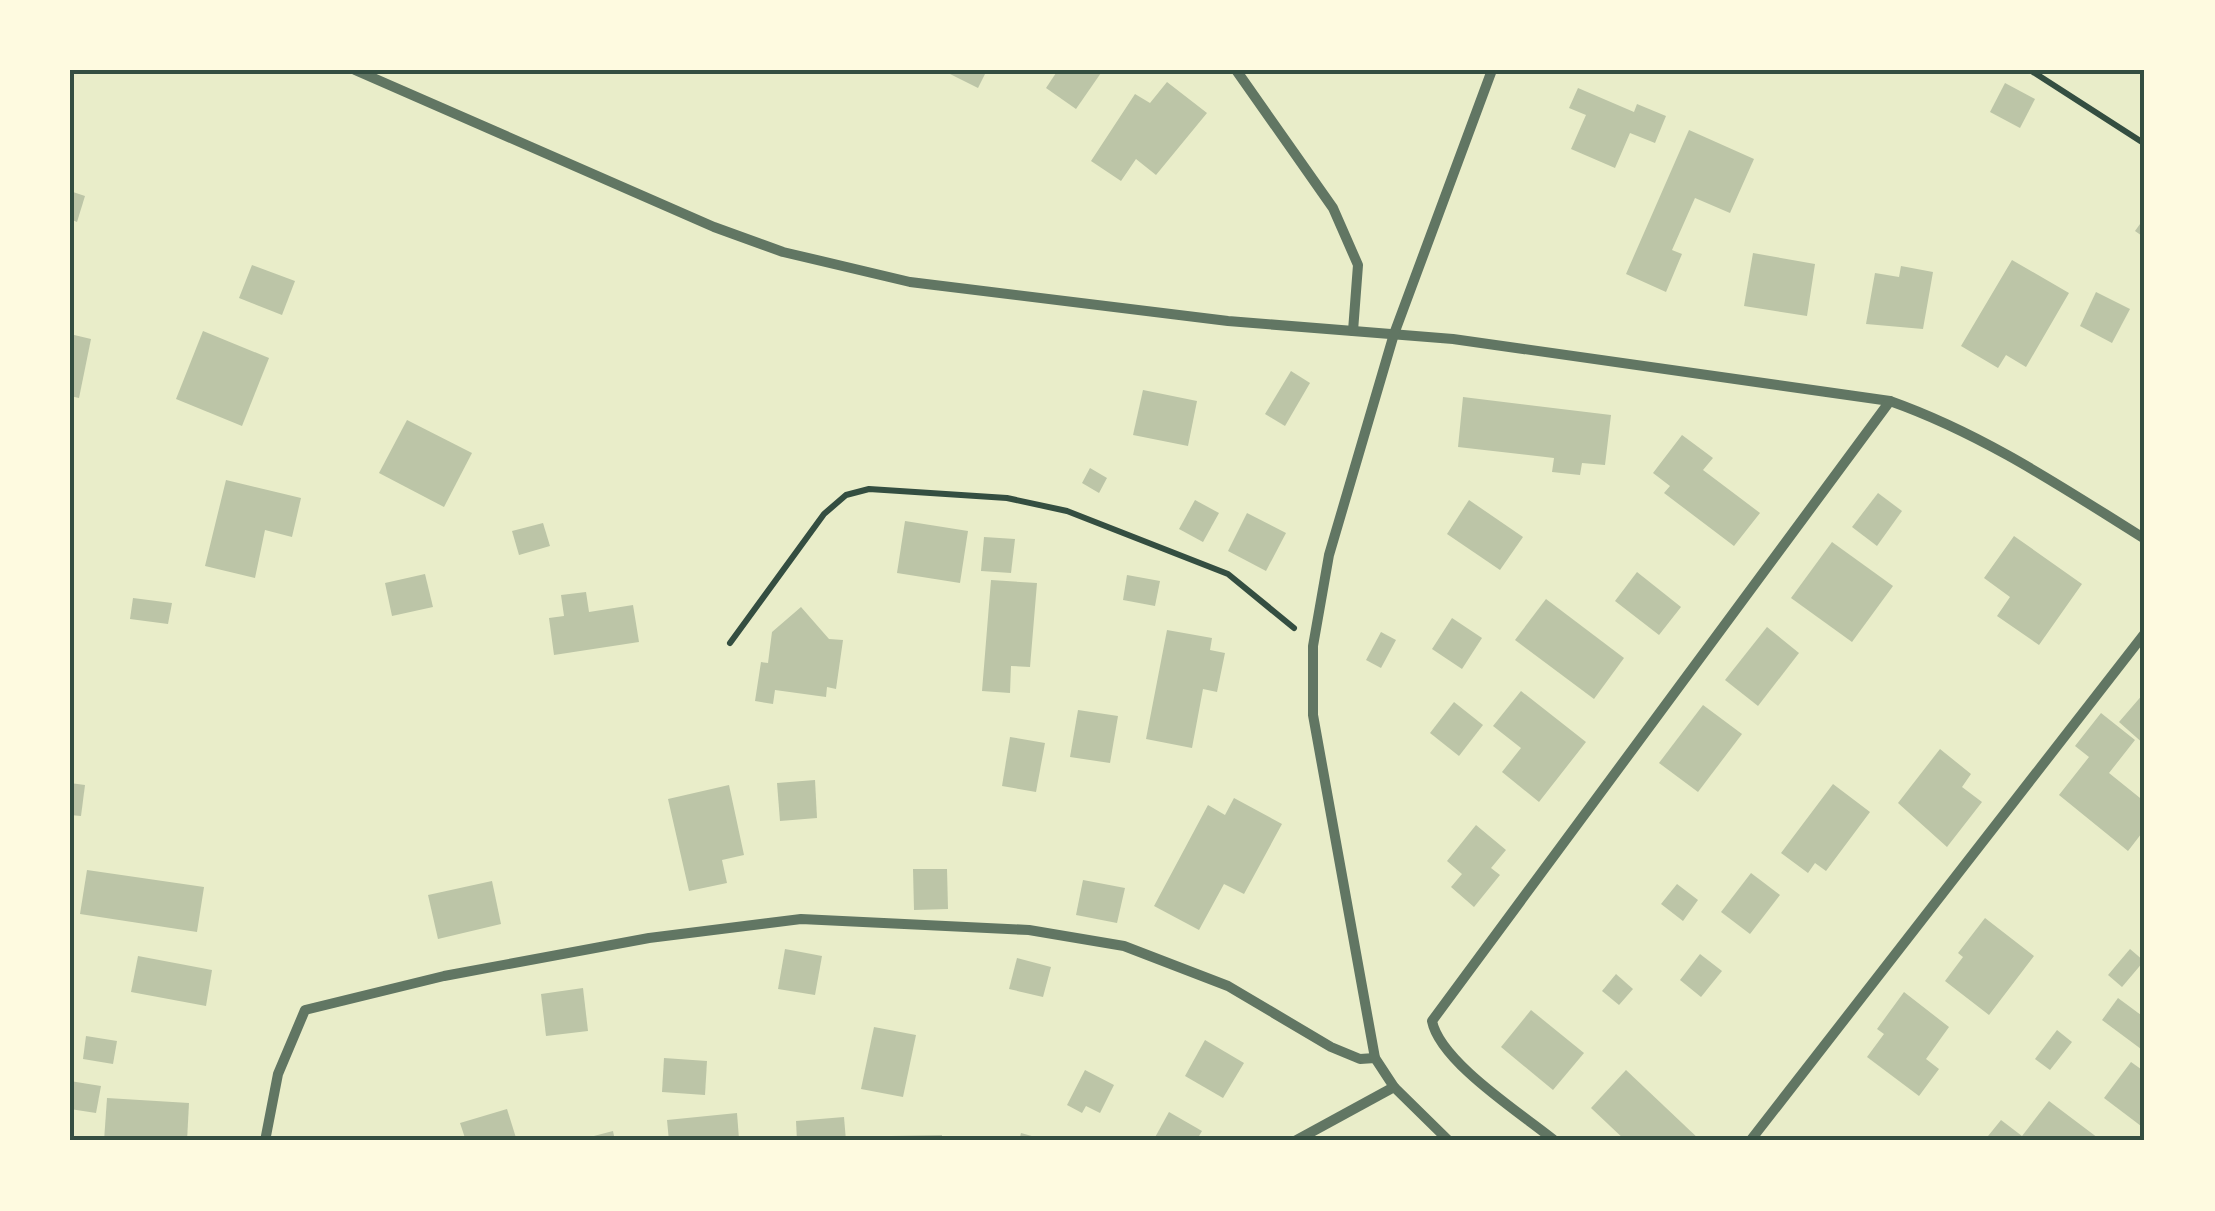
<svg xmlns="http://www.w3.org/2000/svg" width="2215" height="1211" viewBox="0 0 2215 1211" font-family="'DM Sans',sans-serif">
<rect width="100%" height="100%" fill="#e9edc9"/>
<g fill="#bcc5a7">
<path d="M942,70h45l-9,18z"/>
<path d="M1058,70h45l-27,39 -30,-21z"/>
<path d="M1167,82l40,31 -51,62 -20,-16 -15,22 -30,-20 44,-67 15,9z"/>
<path d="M2005,83l30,16 -15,29 -30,-16z"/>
<path d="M1578,88l56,24 3,-8 29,12 -11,27 -25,-10 -15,35 -44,-19 15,-34 -17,-7z"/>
<path d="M1689,130l65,29 -24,54 -35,-15 -23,52 10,4 -16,38 -40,-18z"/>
<path d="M70,191l15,5 -8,26 -7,-3z"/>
<path d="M2145,217v21l-10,-7z"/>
<path d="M1753,253l62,11 -8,52 -63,-10z"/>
<path d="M2012,260l57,33 -43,74 -20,-12 -8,13 -37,-22z"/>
<path d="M252,265l43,16 -13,34 -43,-17z"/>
<path d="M1901,266l32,6 -10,57 -57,-5 9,-51 24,4z"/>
<path d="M2096,292l34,17 -18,34 -32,-17z"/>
<path d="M203,331l66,27 -27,68 -66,-27z"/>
<path d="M70,334l21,5 -12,59 -9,-2z"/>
<path d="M1291,371l19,12 -25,43 -20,-12z"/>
<path d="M1143,390l54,11 -9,45 -55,-11z"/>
<path d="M1463,397l148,18 -6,50 -23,-2 -2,12 -28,-3 2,-14 -96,-11z"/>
<path d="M407,420l65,33 -28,54 -65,-34z"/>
<path d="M1682,435l31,23 -10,12 57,43 -26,33 -70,-53 6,-7 -17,-13z"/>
<path d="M1090,468l17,10 -8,15 -17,-10z"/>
<path d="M226,480l75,18 -9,39 -27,-7 -10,48 -50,-12z"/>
<path d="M1878,493l24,18 -25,35 -25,-19z"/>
<path d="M1195,500l24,13 -16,29 -24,-13z"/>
<path d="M1469,500l54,37 -23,33 -53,-36z"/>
<path d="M1247,513l39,20 -20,38 -38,-20z"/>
<path d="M905,521l63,10 -8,52 -63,-10z"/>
<path d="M543,523l7,23 -31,9 -7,-24z"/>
<path d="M2014,536l68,48 -43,61 -42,-29 13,-19 -26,-19z"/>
<path d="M984,537l31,2 -4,34 -30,-2z"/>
<path d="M1832,542l61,44 -41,56 -61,-44z"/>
<path d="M1637,572l44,35 -22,28 -44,-34z"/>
<path d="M425,574l8,33 -41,9 -7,-33z"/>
<path d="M1127,575l33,6 -5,25 -32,-6z"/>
<path d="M991,580l46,3 -7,84 -19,-1 -1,27 -28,-2z"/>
<path d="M586,592l3,20 44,-7 6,37 -85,13 -5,-37 15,-2 -3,-21z"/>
<path d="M133,598l39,5 -4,21 -38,-5z"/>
<path d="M1546,599l78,59 -30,41 -79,-59z"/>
<path d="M801,607l28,32 14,1 -7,49 -9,-2 -1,10 -51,-7 -2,14 -18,-3 6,-39 7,1 4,-31z"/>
<path d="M1452,618l30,20 -20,31 -30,-20z"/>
<path d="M1767,627l32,26 -41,53 -33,-26z"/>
<path d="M1167,630l45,8 -2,12 15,3 -8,39 -14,-3 -11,59 -46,-9z"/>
<path d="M1381,632l15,8 -15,28 -15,-8z"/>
<path d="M2145,684v61l-26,-23 25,-29 -4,-3z"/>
<path d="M1521,691l65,51 -47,60 -37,-30 19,-24 -28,-22z"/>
<path d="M1454,702l29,23 -24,31 -29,-23z"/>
<path d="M1703,705l39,29 -44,58 -39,-29z"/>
<path d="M1078,710l40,6 -8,47 -40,-6z"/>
<path d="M2101,713l34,27 -26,33 36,29v27l-17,22 -69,-56 30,-38 -14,-11z"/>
<path d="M1010,737l35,6 -9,49 -34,-6z"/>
<path d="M1940,749l31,25 -9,13 20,15 -35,45 -49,-44z"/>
<path d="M815,780l2,38 -37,3 -3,-38z"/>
<path d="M70,783l15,2 -4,31 -11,-1z"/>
<path d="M1833,784l37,28 -44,59 -11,-8 -7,10 -27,-20z"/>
<path d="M729,785l15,70 -22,5 5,23 -38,8 -21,-92z"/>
<path d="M1234,798l48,26 -38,70 -20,-10 -25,46 -45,-24 54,-101 17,10z"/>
<path d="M1476,825l30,25 -15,18 9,7 -26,32 -23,-20 11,-13 -15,-13z"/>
<path d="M913,869h34l1,40 -34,1z"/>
<path d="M87,870l117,17 -7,45 -117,-18z"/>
<path d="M1751,873l29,22 -30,39 -29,-22z"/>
<path d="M1083,880l42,8 -8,35 -41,-8z"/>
<path d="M492,881l9,43 -63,15 -10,-44z"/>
<path d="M1677,884l21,16 -15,21 -22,-17z"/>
<path d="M1985,918l49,38 -45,59 -44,-34 18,-24 -5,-4z"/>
<path d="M785,949l37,7 -7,39 -37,-6z"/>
<path d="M2130,949l14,12 -22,26 -14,-12z"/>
<path d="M1700,954l22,17 -21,26 -21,-17z"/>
<path d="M138,956l74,14 -6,36 -75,-14z"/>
<path d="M1017,958l34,9 -8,30 -34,-8z"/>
<path d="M1616,974l17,15 -14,16 -17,-14z"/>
<path d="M583,988l5,43 -42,5 -5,-42z"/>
<path d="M1904,992l45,35 -23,32 13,10 -20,27 -52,-39 17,-23 -7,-5z"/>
<path d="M2118,998l27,20 -4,31 -39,-29z"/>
<path d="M1531,1010l53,43 -31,37 -52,-43z"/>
<path d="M874,1027l42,8 -13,62 -42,-8z"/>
<path d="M2057,1030l15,12 -22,28 -15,-11z"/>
<path d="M86,1036l31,5 -4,23 -30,-5z"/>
<path d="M1205,1040l39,23 -21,35 -38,-22z"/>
<path d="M664,1058l43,3 -2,34 -43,-3z"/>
<path d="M2131,1062l14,10v57l-41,-31z"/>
<path d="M1085,1070l29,15 -14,28 -14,-7 -4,7 -15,-8z"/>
<path d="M1626,1070l75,71h-75l-35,-33z"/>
<path d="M70,1081l31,5 -5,27 -26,-4z"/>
<path d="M107,1098l82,5 -2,38h-83z"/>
<path d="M2049,1101l53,40h-118l17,-21 21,16z"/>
<path d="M507,1109l10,32h-51l-6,-18z"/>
<path d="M1169,1112l33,19 -6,10h-43z"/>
<path d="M737,1113l2,26 -70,2 -2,-21z"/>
<path d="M844,1117l2,24h-49l-1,-20z"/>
<path d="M613,1131l2,10h-25v-4z"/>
<path d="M1021,1133l25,7v1h-27z"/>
<path d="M942,1135v6h-51v-5z"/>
</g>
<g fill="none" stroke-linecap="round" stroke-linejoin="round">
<g stroke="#344e41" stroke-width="6">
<path d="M2030,70l115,74"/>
<path d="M730,643l94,-129 22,-19 23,-6 138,9 60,13 161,63 66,54"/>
</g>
<g stroke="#617663" stroke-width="10">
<path d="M355,70l359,157 69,25 127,30 318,39 225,18 437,62c93,33 172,86 255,138"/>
<path d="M1236,70l97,138 25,57 -5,66"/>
<path d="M265,1141l13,-67 27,-64 139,-34 205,-38 152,-19 228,11 95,16 104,40 103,61 29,12 15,-1"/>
<path d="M1295,1141l99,-54"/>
<path d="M1449,1141l-55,-54 -19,-29 -62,-343v-69l16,-91 65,-221 98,-264"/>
<path d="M1555,1141c-33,-27 -115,-79 -123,-120l458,-620"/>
<path d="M1750,1141l395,-508"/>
</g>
</g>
<rect width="2215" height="1211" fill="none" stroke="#fefae0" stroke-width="145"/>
<rect x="72" y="72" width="2070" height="1066" fill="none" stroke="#344e41" stroke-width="4"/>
</svg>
